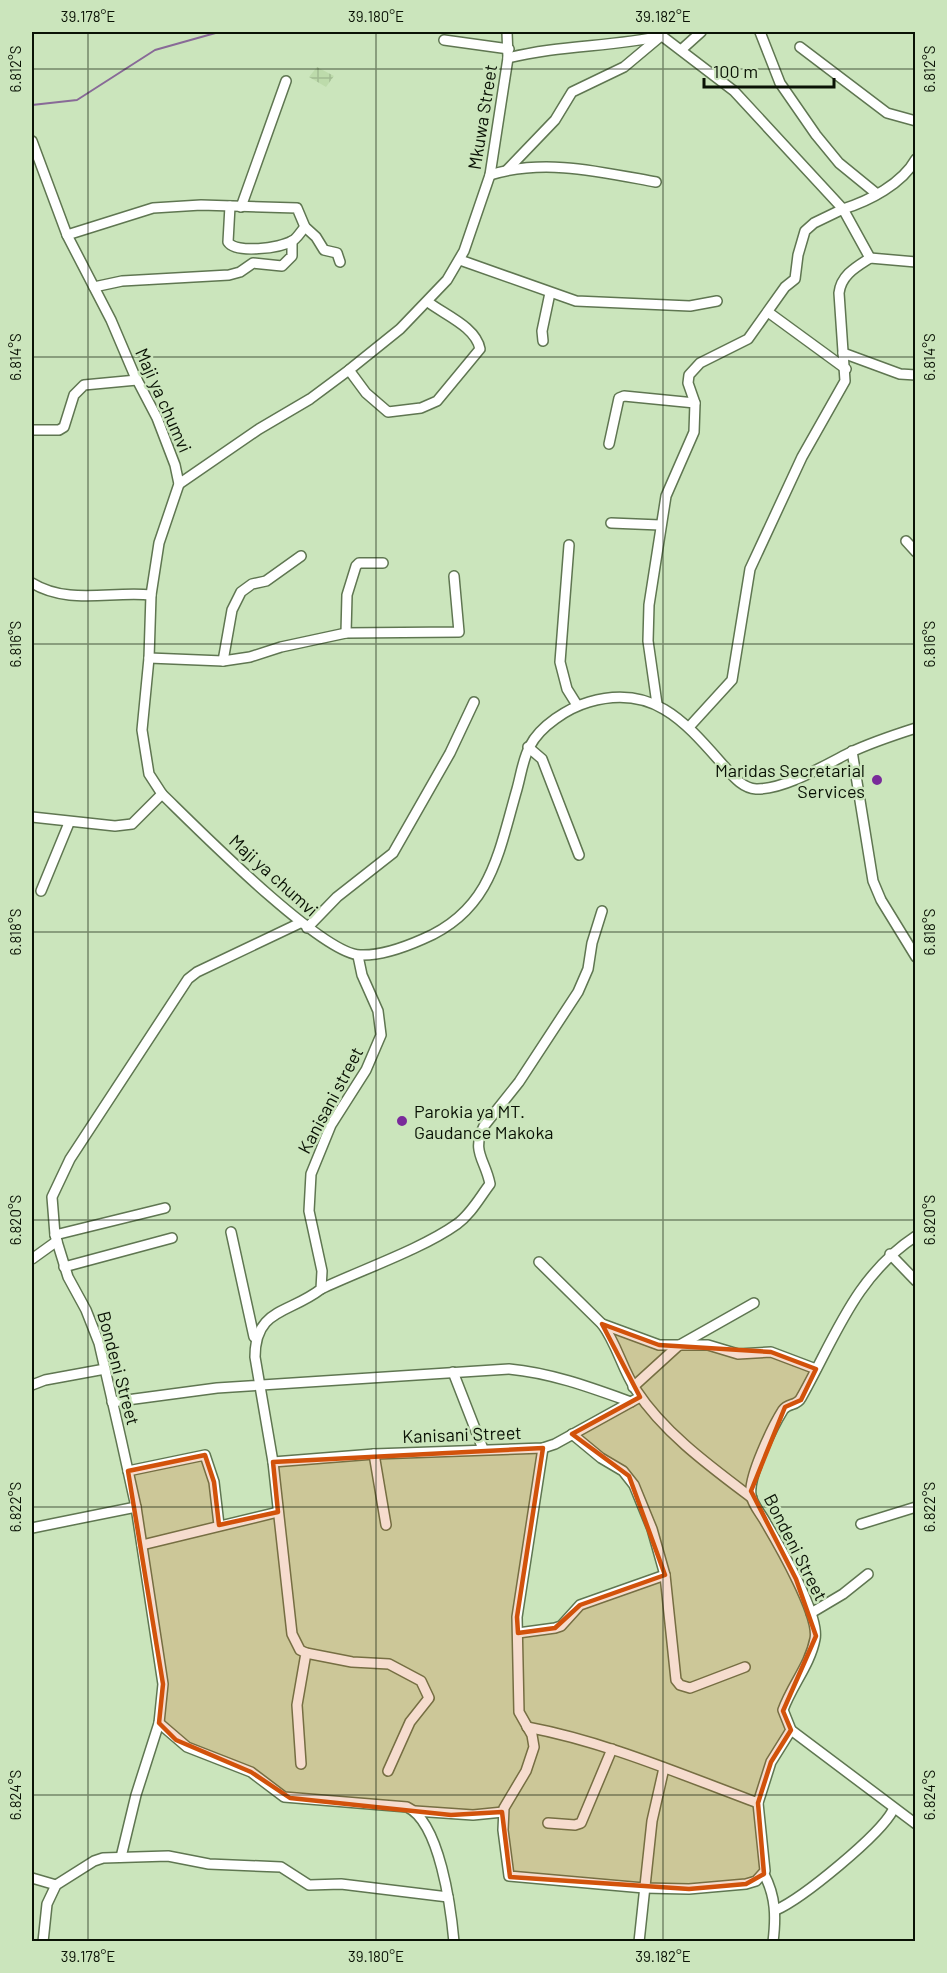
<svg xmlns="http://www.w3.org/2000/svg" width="947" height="1973" viewBox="0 0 947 1973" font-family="Barlow,sans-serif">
<defs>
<pattern id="industrial-grid" width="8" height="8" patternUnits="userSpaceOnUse" patternTransform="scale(1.5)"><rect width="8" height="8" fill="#bddbab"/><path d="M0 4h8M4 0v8" fill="none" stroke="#a1bb92"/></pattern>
</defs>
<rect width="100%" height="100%" fill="#cbe5bc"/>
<path fill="url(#industrial-grid)" d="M317,67l17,9 -8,11 -17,-10z"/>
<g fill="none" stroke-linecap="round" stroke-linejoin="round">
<g stroke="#886a97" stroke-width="2">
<path d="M257,32h7"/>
<path d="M32,105l45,-5 78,-50 64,-18"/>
</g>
<defs>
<g id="minor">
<path d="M760,32l20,51 36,52 23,28 38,31"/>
<path d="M444,40l65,9"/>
<path d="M800,47l87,66 29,8"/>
<path d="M681,50l20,-18"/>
<path d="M508,58c51,-13 103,-11 154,-22l72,55 109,118c26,-8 59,-25 73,-50"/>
<path d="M32,141l35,94 44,85 23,54 23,44 18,47 4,19 -20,59 -8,52 -2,63 -7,72 7,44 13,20c33,32 159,160 198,161 20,1 45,-8 63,-16 68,-29 75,-84 94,-150 4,-14 6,-31 13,-43 10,-20 38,-38 59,-44 65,-19 97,21 135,64 9,10 18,22 32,23 28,1 69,-24 93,-36 21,-10 45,-18 67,-25"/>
<path d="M507,170l48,-50 17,-28 52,-25 37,-31"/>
<path d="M490,175c54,-17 111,-3 166,7"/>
<path d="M230,206l-2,36c8,12 52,6 64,-1 5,-2 9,-10 13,-14"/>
<path d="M241,207l45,-126"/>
<path d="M67,235l86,-27 48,-3 96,3 8,19 11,10 8,13 13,3 3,9"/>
<path d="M460,260l116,41 114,5 27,-5"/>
<path d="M94,287l28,-6 107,-6 11,-3 13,-9 29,3 10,-10v-15"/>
<path d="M768,312l78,57"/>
<path d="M543,341l-1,-10 8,-38"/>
<path d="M843,353l57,21 16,1"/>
<path d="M349,370l17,23 22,19 33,-4 16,-7 43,-52c-4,-22 -35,-34 -52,-47"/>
<path d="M32,430h27l5,-3 10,-32 10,-10 53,-5"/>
<path d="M609,444l10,-46 5,-2 71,7"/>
<path d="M179,484l80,-55 51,-30 39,-29 51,-41 47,-49 17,-29 26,-76 18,-117 -1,-26"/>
<path d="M611,523l49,2"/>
<path d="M906,541l10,11"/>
<path d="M569,545l-9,117 7,27 10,16"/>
<path d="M32,583c36,22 78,8 119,12"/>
<path d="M346,633l113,-1 -5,-56"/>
<path d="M149,658l74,3 27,-4 31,-10 65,-14 1,-38 9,-29 3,-3h24"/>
<path d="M223,661l9,-51 9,-18 11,-8 14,-3 35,-25"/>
<path d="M657,704l-9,-63 1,-36 17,-109 28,-64 1,-29 -7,-20 1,-8 11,-12 48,-24 37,-52 10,-8 3,-24 7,-24 9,-8 29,-14 27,49"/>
<path d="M690,726l42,-46 18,-111 52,-112 43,-76 -6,-88c2,-18 17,-26 31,-35l46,4"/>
<path d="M528,747l14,12 37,96"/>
<path d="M852,751l21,130 8,19 35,57"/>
<path d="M32,817l83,9 17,-2 30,-30"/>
<path d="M41,891l28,-68"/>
<path d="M307,928l30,-31 56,-44 57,-100 24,-51"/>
<path d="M231,1232l23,105"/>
<path d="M55,1235l110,-27"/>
<path d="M890,1254l26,27"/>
<path d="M32,1259l25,-18"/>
<path d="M539,1262l63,62c15,20 20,45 34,66 28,43 75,77 116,108"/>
<path d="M64,1267l108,-29"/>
<path d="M321,1289c40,-19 101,-40 136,-65 14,-10 23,-27 33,-40 -5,-25 -19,-32 -6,-58l35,-44 59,-90 10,-23 4,-26 10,-32"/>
<path d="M602,1324l57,21h49l30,9 33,-2 45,17"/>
<path d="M453,1372l30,77"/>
<path d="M32,1385l13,-5 60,-11"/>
<path d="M633,1387l45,-41 76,-43"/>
<path d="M112,1402l105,-14 292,-19c43,4 83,19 122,33"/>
<path d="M572,1434l29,24 22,13 11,14 18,44 13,46 11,105 4,5 10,3 55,-21"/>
<path d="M543,1448l-26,169 2,95 13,23 2,12 -8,24 -22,37 -1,22 6,46 135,12 45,1 57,-5 10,-3 9,-10 -7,-68 13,-41 20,-32 -8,-20c9,-25 27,-45 32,-71 5,-23 -36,-94 -49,-116 -4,-8 -14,-19 -15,-28 -3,-18 22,-69 32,-85 5,-7 14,-4 18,-12 34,-60 54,-122 115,-162"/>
<path d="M374,1454l12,71"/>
<path d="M273,1462l101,-8 169,-6 12,-4 85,-47"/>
<path d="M128,1471l77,-16 9,27 5,43"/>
<path d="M861,1524l55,-17"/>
<path d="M32,1528l104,-21"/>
<path d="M142,1545l136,-33"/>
<path d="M811,1613l32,-19 25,-20"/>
<path d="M518,1633l37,-5 6,-2 19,-21 85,-30"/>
<path d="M306,1653l46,9 37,2 32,17 8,17 -19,24 -22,49"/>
<path d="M159,1723l28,24 64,25 33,25 123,10c33,15 44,102 47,135"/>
<path d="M527,1727c80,15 155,48 231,76"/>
<path d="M791,1730l125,94"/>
<path d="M301,1764l-4,-59 9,-52 -6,-3 -8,-16 -19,-172 -18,-105c0,-49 34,-43 66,-68l1,-18 -13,-60 2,-37 20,-49 35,-55 15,-35 -3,-24 -16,-36 -4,-19"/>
<path d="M415,1811l58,4 30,-3"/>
<path d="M548,1823l27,2 6,-2 31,-74"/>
<path d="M121,1857l15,-62 23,-72 4,-39 -27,-177 -15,-68 -22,-96 -13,-33 -18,-33 -13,-42 -3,-38 18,-38 118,-180 9,-7 103,-49"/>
<path d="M764,1874c12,23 12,43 9,68"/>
<path d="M32,1878l24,7"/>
<path d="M776,1910c27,-12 104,-75 117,-100"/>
<path d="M43,1942l4,-38 9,-19 38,-24 9,-3 65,-2 41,8 72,3 28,18 32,-1 107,13"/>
<path d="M639,1942l13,-121 12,-53"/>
</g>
</defs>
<use href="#minor" stroke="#5f7651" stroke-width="12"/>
<use href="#minor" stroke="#fff" stroke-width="9"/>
</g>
<path fill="#d2520b" fill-opacity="0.2" stroke="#d2520b" stroke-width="4.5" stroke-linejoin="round" d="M602,1324l57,21 112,7 45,17 -15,31 -16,7 -34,84 45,88 20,57 -33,75 8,19 -20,32 -13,41 6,71 -18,10 -57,5 -179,-12 -8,-65 -51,3 -161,-17 -39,-26 -75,-32 -17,-17 4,-39 -35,-213 77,-16 9,27 5,43 59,-13 -5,-50 270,-14 -26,169 1,16 37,-5 25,-23 85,-30 -36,-99 -57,-42 68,-37z"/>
<path fill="none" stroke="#0a1205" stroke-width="1.5" stroke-opacity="0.45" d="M88,32v1910M376,32v1910M663,32v1910M32,69h884M32,357h884M32,644h884M32,932h884M32,1220h884M32,1507h884M32,1795h884"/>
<g fill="#792a9a" stroke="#cbe5bc" stroke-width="2">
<circle cx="877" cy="780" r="6"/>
<circle cx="402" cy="1121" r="6"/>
</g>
<g text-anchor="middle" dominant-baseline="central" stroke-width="5" stroke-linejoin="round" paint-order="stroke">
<g font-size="18" fill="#0a1205" stroke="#cbe5bc">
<text transform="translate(482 117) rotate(-81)">Mkuwa Street</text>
<text transform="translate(164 400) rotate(66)">Maji ya chumvi</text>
<text transform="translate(274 875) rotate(42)">Maji ya chumvi</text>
<text transform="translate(330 1100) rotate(-62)">Kanisani street</text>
<text transform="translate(119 1368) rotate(75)">Bondeni Street</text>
<text transform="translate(462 1434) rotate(-2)">Kanisani Street</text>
<text transform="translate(796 1547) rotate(63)">Bondeni Street</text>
</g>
<g font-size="18" fill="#0a1205" stroke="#cbe5bc" text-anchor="end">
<text x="865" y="770">Maridas Secretarial<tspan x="865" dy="21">Services</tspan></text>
<text x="414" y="1111" text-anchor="start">Parokia ya MT.<tspan x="414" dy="21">Gaudance Makoka</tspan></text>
</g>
</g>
<rect width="947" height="1973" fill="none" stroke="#cbe5bc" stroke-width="66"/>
<path d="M704 78v9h130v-9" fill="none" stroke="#0a1205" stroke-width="3"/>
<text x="713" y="78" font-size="18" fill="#0a1205" stroke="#cbe5bc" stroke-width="4.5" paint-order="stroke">100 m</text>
<rect x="33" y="33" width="881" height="1907" fill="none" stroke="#0a1205" stroke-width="2"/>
<g font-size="15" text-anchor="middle" fill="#0a1205">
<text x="88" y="22">39.178°E</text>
<text x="376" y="22">39.180°E</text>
<text x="663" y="22">39.182°E</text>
<text transform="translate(16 69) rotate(-90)" y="5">6.812°S</text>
<text transform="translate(930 69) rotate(-90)" y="5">6.812°S</text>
<text transform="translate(16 357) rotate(-90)" y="5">6.814°S</text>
<text transform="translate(930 357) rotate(-90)" y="5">6.814°S</text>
<text transform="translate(16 644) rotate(-90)" y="5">6.816°S</text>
<text transform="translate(930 644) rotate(-90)" y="5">6.816°S</text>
<text transform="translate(16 932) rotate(-90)" y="5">6.818°S</text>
<text transform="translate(930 932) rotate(-90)" y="5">6.818°S</text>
<text transform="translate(16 1220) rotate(-90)" y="5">6.820°S</text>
<text transform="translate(930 1220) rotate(-90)" y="5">6.820°S</text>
<text transform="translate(16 1507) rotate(-90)" y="5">6.822°S</text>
<text transform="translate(930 1507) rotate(-90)" y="5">6.822°S</text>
<text transform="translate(16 1795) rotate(-90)" y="5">6.824°S</text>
<text transform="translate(930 1795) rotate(-90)" y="5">6.824°S</text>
<text x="88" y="1962">39.178°E</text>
<text x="376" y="1962">39.180°E</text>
<text x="663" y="1962">39.182°E</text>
</g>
</svg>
